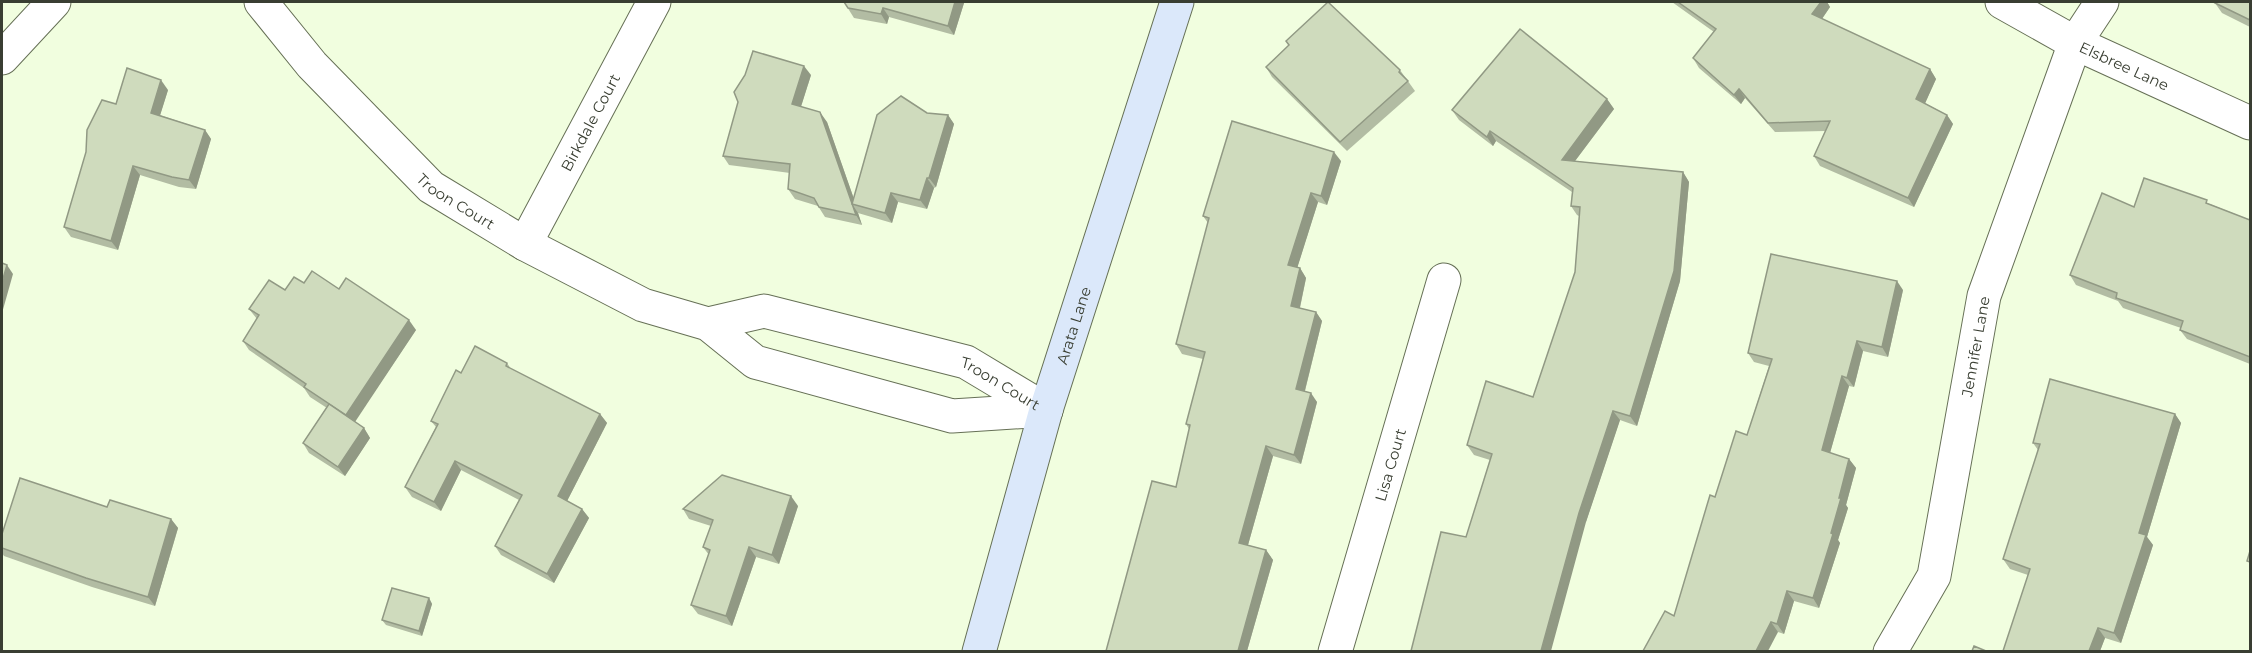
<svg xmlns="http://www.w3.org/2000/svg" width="2252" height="653" viewBox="0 0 2252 653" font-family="Montserrat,sans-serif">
<rect width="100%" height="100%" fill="#f1fedf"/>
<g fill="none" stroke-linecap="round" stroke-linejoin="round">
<defs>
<g id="street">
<path id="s1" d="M261,2l51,63 119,122 94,57 118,61 65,19 47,38 197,54 94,-6"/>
<path id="s2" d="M2002,2l73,41 175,80"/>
<path d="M2,58l52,-56"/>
<path id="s3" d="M525,244l129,-242"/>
<path id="s4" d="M708,324l56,-13 202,51 80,48"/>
<path id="s5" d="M1335,652l109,-372"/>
<path id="s6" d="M1890,652l44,-76 50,-280 91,-253 27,-41"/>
</g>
<g id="secondary">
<path id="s7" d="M979,652l67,-242 131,-408"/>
</g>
</defs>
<use href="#street" stroke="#667056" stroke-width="35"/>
<use href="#secondary" stroke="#667056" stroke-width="35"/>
<use href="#street" stroke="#fff" stroke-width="33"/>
<use href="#secondary" stroke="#dbe8fa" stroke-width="33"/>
</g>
<g fill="#b2bca3">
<path d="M844,2h120v1l-10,32 -65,-18 -2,7 -33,-6z"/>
<path d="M1672,2h155l3,5 -8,12 108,50 6,10 -11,24 22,12 6,9 -39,83 -94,-41 -6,-10 11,-25 -50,1 -30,-34 -4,6 -42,-36 -6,-10 21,-26z"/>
<path d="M2250,2v25l-28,-14 -7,-10z"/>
<path d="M1289,45l111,25 15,21 -68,60 -75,-74 -6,-10z"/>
<path d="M811,75l-10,31 26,16 27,77 73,-86 21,2 6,9 -18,63 -2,1 -7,21 -29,-7 -6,21 -34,-10 4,12 -37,-8 -7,-11 -23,-7 -7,-10 2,-16 -61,-8 -6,-9z"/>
<path d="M168,90l-8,25 45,15 6,9 -15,50 -17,-2 -39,-12 -22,75 -47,-13 -7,-10 52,-123z"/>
<path d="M1607,99l7,10 -39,52 108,11 6,10 -9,99 -43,145 -17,-6 -34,102 -120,15 24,-77 -16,-5 -7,-10 66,-48 42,-125 4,-56 -2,-1 -6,-9 1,-14 -76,-51 -3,5 -34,-26 -7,-10z"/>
<path d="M1341,161l-14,44 -9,-3 -21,66h3l6,10 -6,30 16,4 6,9 -17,70 12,11 -16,62 -28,-8 -25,89 18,5 7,10 -26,91h-141l70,-164 13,-58 -3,-5 17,-65 -21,-5 -6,-10 32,-121 -5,-7z"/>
<path d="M2210,204l40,16v144l-63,-25 -7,-9 1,-2 -58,-20 -5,-7 -42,-16 -6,-10z"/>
<path d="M304,283l35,6 77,41 -62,92 10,6 6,10 -25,38 -36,-23 -6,-10 24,-35 -17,-11 -6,-9 -55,-38 -6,-9 14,-22 -8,-10 36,-19z"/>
<path d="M1903,290l-15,67 -25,-6 -9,36 -5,-1 -19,67 19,6 7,9 -10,37 2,3 -10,32 2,3 -21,65 -25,-7 -10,33 -6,-2 -104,-16 41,-119 32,-62 22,-69 -15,-4 -6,-9z"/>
<path d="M507,363l4,6 89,45 7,9 -40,78 15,8 7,9 -35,65 -53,-28 -6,-9 24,-46 -58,-30 -20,41 -29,-14 -7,-10 31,-60 -5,-6 30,-48z"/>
<path d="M2175,414l6,9 -34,114 6,8 -32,98 -16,-5 -5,13h-97l25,-76 -18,-6 -7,-10 35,-109 -5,-7z"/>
<path d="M798,506l-19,58 -23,-7 -24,69 -34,-12 -7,-9 18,-50 -6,-8 8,-21 -22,-7 -6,-10z"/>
<path d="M107,507l64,12 7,9 -23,78 -63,-19 -88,-31 -2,-3v-19z"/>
<path d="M429,598l3,6 -10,32 -36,-11 -4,-5z"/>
</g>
<g fill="#919984">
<path d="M955,2h9v1l-10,32 -6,-9z"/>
<path d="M1821,2h6l3,5 -11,16 -7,-9z"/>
<path d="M883,8l6,9 -2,7 -6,-10z"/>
<path d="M804,66l7,9 -12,38 -7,-9z"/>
<path d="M1930,69l6,10 -13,29 -7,-9z"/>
<path d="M161,80l7,10 -10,32 -7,-9z"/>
<path d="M1739,89l6,9 -4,6 -7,-9z"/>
<path d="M1607,99l7,10 -45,60 -7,-9z"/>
<path d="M820,112l7,10 29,83 -4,-1 6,9 4,12 -6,-10z"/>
<path d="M948,115l6,9 -18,63 -7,-9z"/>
<path d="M1947,115l6,9 -39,83 -6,-9z"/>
<path d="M205,130l6,9 -15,50 -7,-9z"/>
<path d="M1490,131l6,10 -3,5 -6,-9z"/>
<path d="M1334,152l7,9 -14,44 -6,-9z"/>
<path d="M133,166l7,9 -22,75 -7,-9z"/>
<path d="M1683,172l6,10 -9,99 -43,145 -7,-10z"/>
<path d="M927,178l7,10 -7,21 -7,-9z"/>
<path d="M891,193l7,9 -6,21 -7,-10z"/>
<path d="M1311,193l7,9 -23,73 -7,-10z"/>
<path d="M7,265l6,9 -11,39v-31z"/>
<path d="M1300,268l6,10 -8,38 -7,-10z"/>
<path d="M1897,281l6,9 -15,67 -6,-10z"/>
<path d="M1316,312l6,9 -19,77 -7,-9z"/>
<path d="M409,320l7,10 -63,95 -7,-10z"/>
<path d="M1857,341l6,10 -9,36 -7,-9z"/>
<path d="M1842,376l7,10 -21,74 -6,-10z"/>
<path d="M1311,393l6,9 -16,62 -7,-9z"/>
<path d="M1613,411l7,9 -34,102 -35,129h-10l38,-138z"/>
<path d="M600,414l7,9 -42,82 -7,-9z"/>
<path d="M2175,414l6,9 -34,114 6,8 -32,98 -7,-10 25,-100z"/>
<path d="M364,428l6,10 -25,38 -7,-9z"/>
<path d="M1266,446l7,10 -27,96 -7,-9z"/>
<path d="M1849,459l7,9 -10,37 2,3 -10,32 2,3 -21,65 -6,-10 18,-65 8,-35z"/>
<path d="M455,461l6,9 -20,41 -7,-9z"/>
<path d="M791,496l7,10 -19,58 -7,-9z"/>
<path d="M582,509l7,9 -35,65 -7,-9z"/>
<path d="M171,519l7,9 -23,78 -7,-9z"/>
<path d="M749,547l7,10 -24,69 -6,-10z"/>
<path d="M1266,550l7,10 -26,91h-9z"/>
<path d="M1787,591l7,10 -10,33 -7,-10z"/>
<path d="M429,598l3,6 -10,32 -3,-5z"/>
<path d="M1771,622l7,10 -10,19h-12z"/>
<path d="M2098,628l7,10 -5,13h-11z"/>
</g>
<g fill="#cfdbbd" stroke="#919984" stroke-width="1.5">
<path d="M844,2h111l-7,24 -65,-18 -2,6 -33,-6z"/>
<path d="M1328,2l72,68 -1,2 9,9 -68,61 -74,-75 23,-22 -3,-4z"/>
<path d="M1678,2h143l-9,12 118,55 -14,30 31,16 -39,83 -94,-42 16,-35 -62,2 -29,-34 -5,6 -41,-37 23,-29z"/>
<path d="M2216,2h34v18l-35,-17z"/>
<path d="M1520,29l87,70 -45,61 121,12 -9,99 -44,145 -17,-5 -34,102 -38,138h-130l30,-119 25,5 26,-83 -25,-9 19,-64 47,16 42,-125 5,-65 -9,-1 2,-18 -83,-57 -3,6 -35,-27z"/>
<path d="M753,51l51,15 -12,38 28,8 36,103 -37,-8 -5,-9 -26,-9 2,-25 -67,-8 15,-54 -4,-10 11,-17z"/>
<path d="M127,68l34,12 -10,33 54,17 -16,50 -17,-3 -39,-11 -22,75 -47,-14 22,-75 1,-22 15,-30 14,4z"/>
<path d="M901,96l26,17 21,2 -19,63h-2l-7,22 -29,-7 -6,20 -33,-9 25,-89z"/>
<path d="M1232,121l102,31 -13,44 -10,-3 -23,72 12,3 -9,38 25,6 -20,77 15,4 -17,62 -28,-9 -27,97 27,7 -28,101h-132l46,-170 24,6 14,-62 -4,-1 19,-72 -29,-8 33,-126 -6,-2z"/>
<path d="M2144,178l63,22 -1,3 44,17v137l-70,-27 3,-9 -67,-23 1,-5 -47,-18 32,-82 32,14z"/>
<path d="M1771,254l126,27 -15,66 -25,-6 -10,37 -5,-2 -20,74 27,9 -10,39h2l-10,35 2,1 -20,64 -26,-7 -10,33 -6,-2 -15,29h-113l22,-40 9,5 36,-121 5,2 21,-66 11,4 25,-76 -24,-6z"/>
<path d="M2,263l5,2 -5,17z"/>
<path d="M312,271l27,18 7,-11 63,42 -63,95 -42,-28 2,-3 -63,-43 16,-26 -10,-6 20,-29 16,10 9,-13 10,6z"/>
<path d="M475,346l32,17 -1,3 94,48 -42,82 24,13 -35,65 -52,-28 27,-51 -67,-34 -21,41 -29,-15 33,-63 -7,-3 25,-51 5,3z"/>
<path d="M2050,379l125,35 -36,119 7,2 -32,98 -16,-5 -9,23h-86l27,-82 -27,-10 37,-115 -7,-1z"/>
<path d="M329,404l35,24 -26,39 -35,-24z"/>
<path d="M722,475l69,21 -19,59 -23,-8 -23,69 -35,-11 19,-55 -7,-3 10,-27 -30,-11z"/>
<path d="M20,478l87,29 3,-7 61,19 -23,78 -62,-19 -84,-30v-14z"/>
<path d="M2250,551v11l-3,-1z"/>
<path d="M392,588l37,10 -10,33 -37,-11z"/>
<path d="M1974,646l12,5h-14z"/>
</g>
<g text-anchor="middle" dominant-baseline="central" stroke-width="4.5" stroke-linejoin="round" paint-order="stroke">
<g font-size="15" fill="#393e32" stroke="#fff">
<text stroke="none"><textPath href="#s2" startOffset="138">Elsbree Lane</textPath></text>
<text stroke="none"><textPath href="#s3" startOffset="138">Birkdale Court</textPath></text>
<text stroke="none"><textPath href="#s1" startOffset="280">Troon Court</textPath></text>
<text stroke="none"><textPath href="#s7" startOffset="340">Arata Lane</textPath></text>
<text stroke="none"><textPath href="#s6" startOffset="321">Jennifer Lane</textPath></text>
<text stroke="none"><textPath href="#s4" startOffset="306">Troon Court</textPath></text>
<text stroke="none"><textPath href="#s5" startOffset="195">Lisa Court</textPath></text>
</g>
</g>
<rect width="2252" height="653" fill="none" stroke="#393e32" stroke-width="6"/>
</svg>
